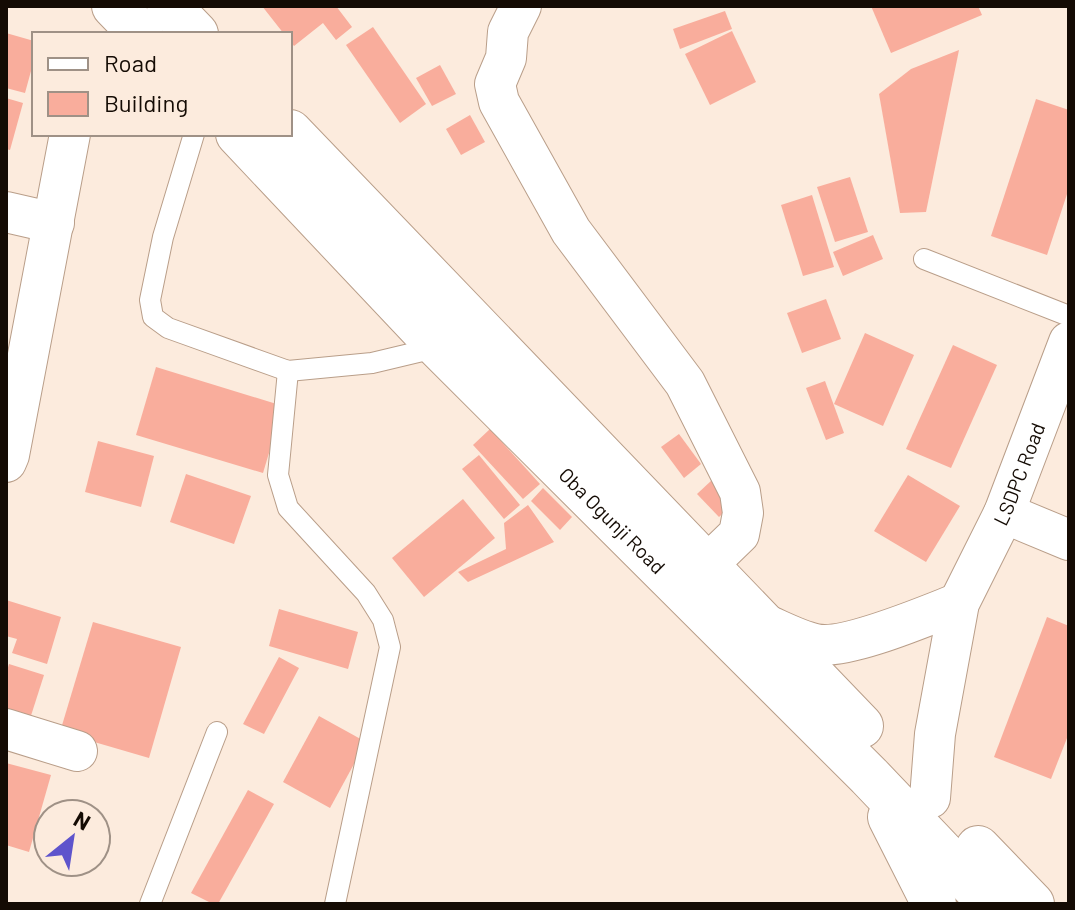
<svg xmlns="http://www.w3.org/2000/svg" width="1075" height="910" viewBox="0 0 1075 910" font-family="Barlow,sans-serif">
<rect width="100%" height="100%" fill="#fcebdd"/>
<g fill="#f9ad9c">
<path d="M262,6h74l16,21 -16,13 -13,-17 -29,23 -4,-5v-7h-6z"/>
<path d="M871,6h107l4,9 -91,38z"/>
<path d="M725,11l7,18 -52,20 -7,-20z"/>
<path d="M373,27l53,77 -26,19 -54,-78z"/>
<path d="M732,31l24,51 -46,23 -25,-51z"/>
<path d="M6,33l28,8v19l-9,33 -19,-5z"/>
<path d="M959,50l-33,162 -26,1 -21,-119 32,-25z"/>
<path d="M440,65l16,29 -24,12 -16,-28z"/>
<path d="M6,98l17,5 -13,47 -4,-1z"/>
<path d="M1036,99l33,11v78l-22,67 -56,-19z"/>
<path d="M470,115l15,27 -24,13 -15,-26z"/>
<path d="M850,177l18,55 -33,10 -18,-55z"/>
<path d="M812,195l22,72 -31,9 -22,-71z"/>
<path d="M873,235l10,24 -40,17 -10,-24z"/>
<path d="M826,299l15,40 -39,14 -15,-40z"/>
<path d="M865,333l49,22 -31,71 -49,-22z"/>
<path d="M953,345l44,20 -46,103 -45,-19z"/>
<path d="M156,367l127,39 -20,67 -127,-38z"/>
<path d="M825,381l19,52 -18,7 -20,-52z"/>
<path d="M490,429l50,55 -17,15 -50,-54z"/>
<path d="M679,434l22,30 -17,14 -23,-31z"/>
<path d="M98,441l56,15 -13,51 -56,-15z"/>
<path d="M479,455l41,50 -16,14 -42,-50z"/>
<path d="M186,474l65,22 -17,48 -64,-22z"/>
<path d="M908,475l52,31 -34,56 -52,-31z"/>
<path d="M712,480l22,23 -15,14 -22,-23z"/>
<path d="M543,488l29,29 -12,13 -29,-29z"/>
<path d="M463,499l32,39 -71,59 -32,-39z"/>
<path d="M528,505l26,37 -86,40 -10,-10 48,-23 -2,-26z"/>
<path d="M6,600l55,17 -14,47 -35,-11 5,-14 -11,-3z"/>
<path d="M279,609l79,23 -10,37 -79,-23z"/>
<path d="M1047,617l22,9v107l-18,46 -57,-22z"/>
<path d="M93,622l88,25 -32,111 -89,-26z"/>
<path d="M279,657l20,11 -35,66 -21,-10z"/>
<path d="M9,664l35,11 -16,50 -22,-7v-44z"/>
<path d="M319,716l47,26 -36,66 -47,-26z"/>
<path d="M6,763l45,12 -22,77 -23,-7z"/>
<path d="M248,790l26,14 -56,100h-5l-22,-11z"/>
</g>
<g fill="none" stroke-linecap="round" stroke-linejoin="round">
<defs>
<g id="lane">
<path d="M194,134l-31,103 -13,63 3,17 15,11 120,43 84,-8 67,-16"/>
<path d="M924,259l145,57"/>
<path d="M288,371l-10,104 10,33 78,85 17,27 7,27 -55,257"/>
<path d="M150,904l67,-172"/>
</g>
<g id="street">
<path d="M521,6l-13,26 -2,26 -11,26 4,18 72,129 114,152 55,109 3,21 -4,21 -32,31"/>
<path d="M6,212l48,11"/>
<path d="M6,462l3,-7 61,-321"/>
<path d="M1004,513l65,27"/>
<path d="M762,623c17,7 35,17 53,21 30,7 113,-29 144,-41"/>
<path d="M6,729l71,22"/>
<path id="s1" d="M930,798l5,-64 24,-131 45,-90 65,-171"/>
</g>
<g id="secondary">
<path d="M114,6l27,28"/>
<path d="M169,6l27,28"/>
<path d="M290,132l571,594"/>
<path id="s2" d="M238,134l201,213 430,429 122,128"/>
<path d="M890,817l44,87"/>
<path d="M978,848l54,56"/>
</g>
</defs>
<use href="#lane" stroke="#b99e89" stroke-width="22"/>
<use href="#street" stroke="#b99e89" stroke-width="42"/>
<use href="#secondary" stroke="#b99e89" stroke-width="46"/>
<use href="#lane" stroke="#fff" stroke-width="20"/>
<use href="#street" stroke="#fff" stroke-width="40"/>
<use href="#secondary" stroke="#fff" stroke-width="44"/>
</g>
<g text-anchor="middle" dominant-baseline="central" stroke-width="7" stroke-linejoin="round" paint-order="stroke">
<g font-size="20" fill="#140b04" stroke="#fcebdd">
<text stroke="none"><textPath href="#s1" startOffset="340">LSDPC Road</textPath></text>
<text stroke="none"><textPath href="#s2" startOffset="538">Oba Ogunji Road</textPath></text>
</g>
</g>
<rect width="1075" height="910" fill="none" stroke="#140b04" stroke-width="16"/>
<rect x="32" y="32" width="260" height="104" fill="#fcebdd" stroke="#9f9186" stroke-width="2"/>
<rect x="48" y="58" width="40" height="12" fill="#ffffff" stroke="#9f9186" stroke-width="2"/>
<text x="104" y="72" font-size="24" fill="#140b04">Road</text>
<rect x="48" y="92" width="40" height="24" fill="#f9ad9c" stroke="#9f9186" stroke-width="2"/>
<text x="104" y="112" font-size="24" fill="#140b04">Building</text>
<g transform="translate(72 838) rotate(30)"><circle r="38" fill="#fcebdd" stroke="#9f9186" stroke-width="2"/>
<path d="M0-6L14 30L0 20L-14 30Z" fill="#5e54cc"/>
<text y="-12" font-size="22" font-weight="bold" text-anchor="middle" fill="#140b04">N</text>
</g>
</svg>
